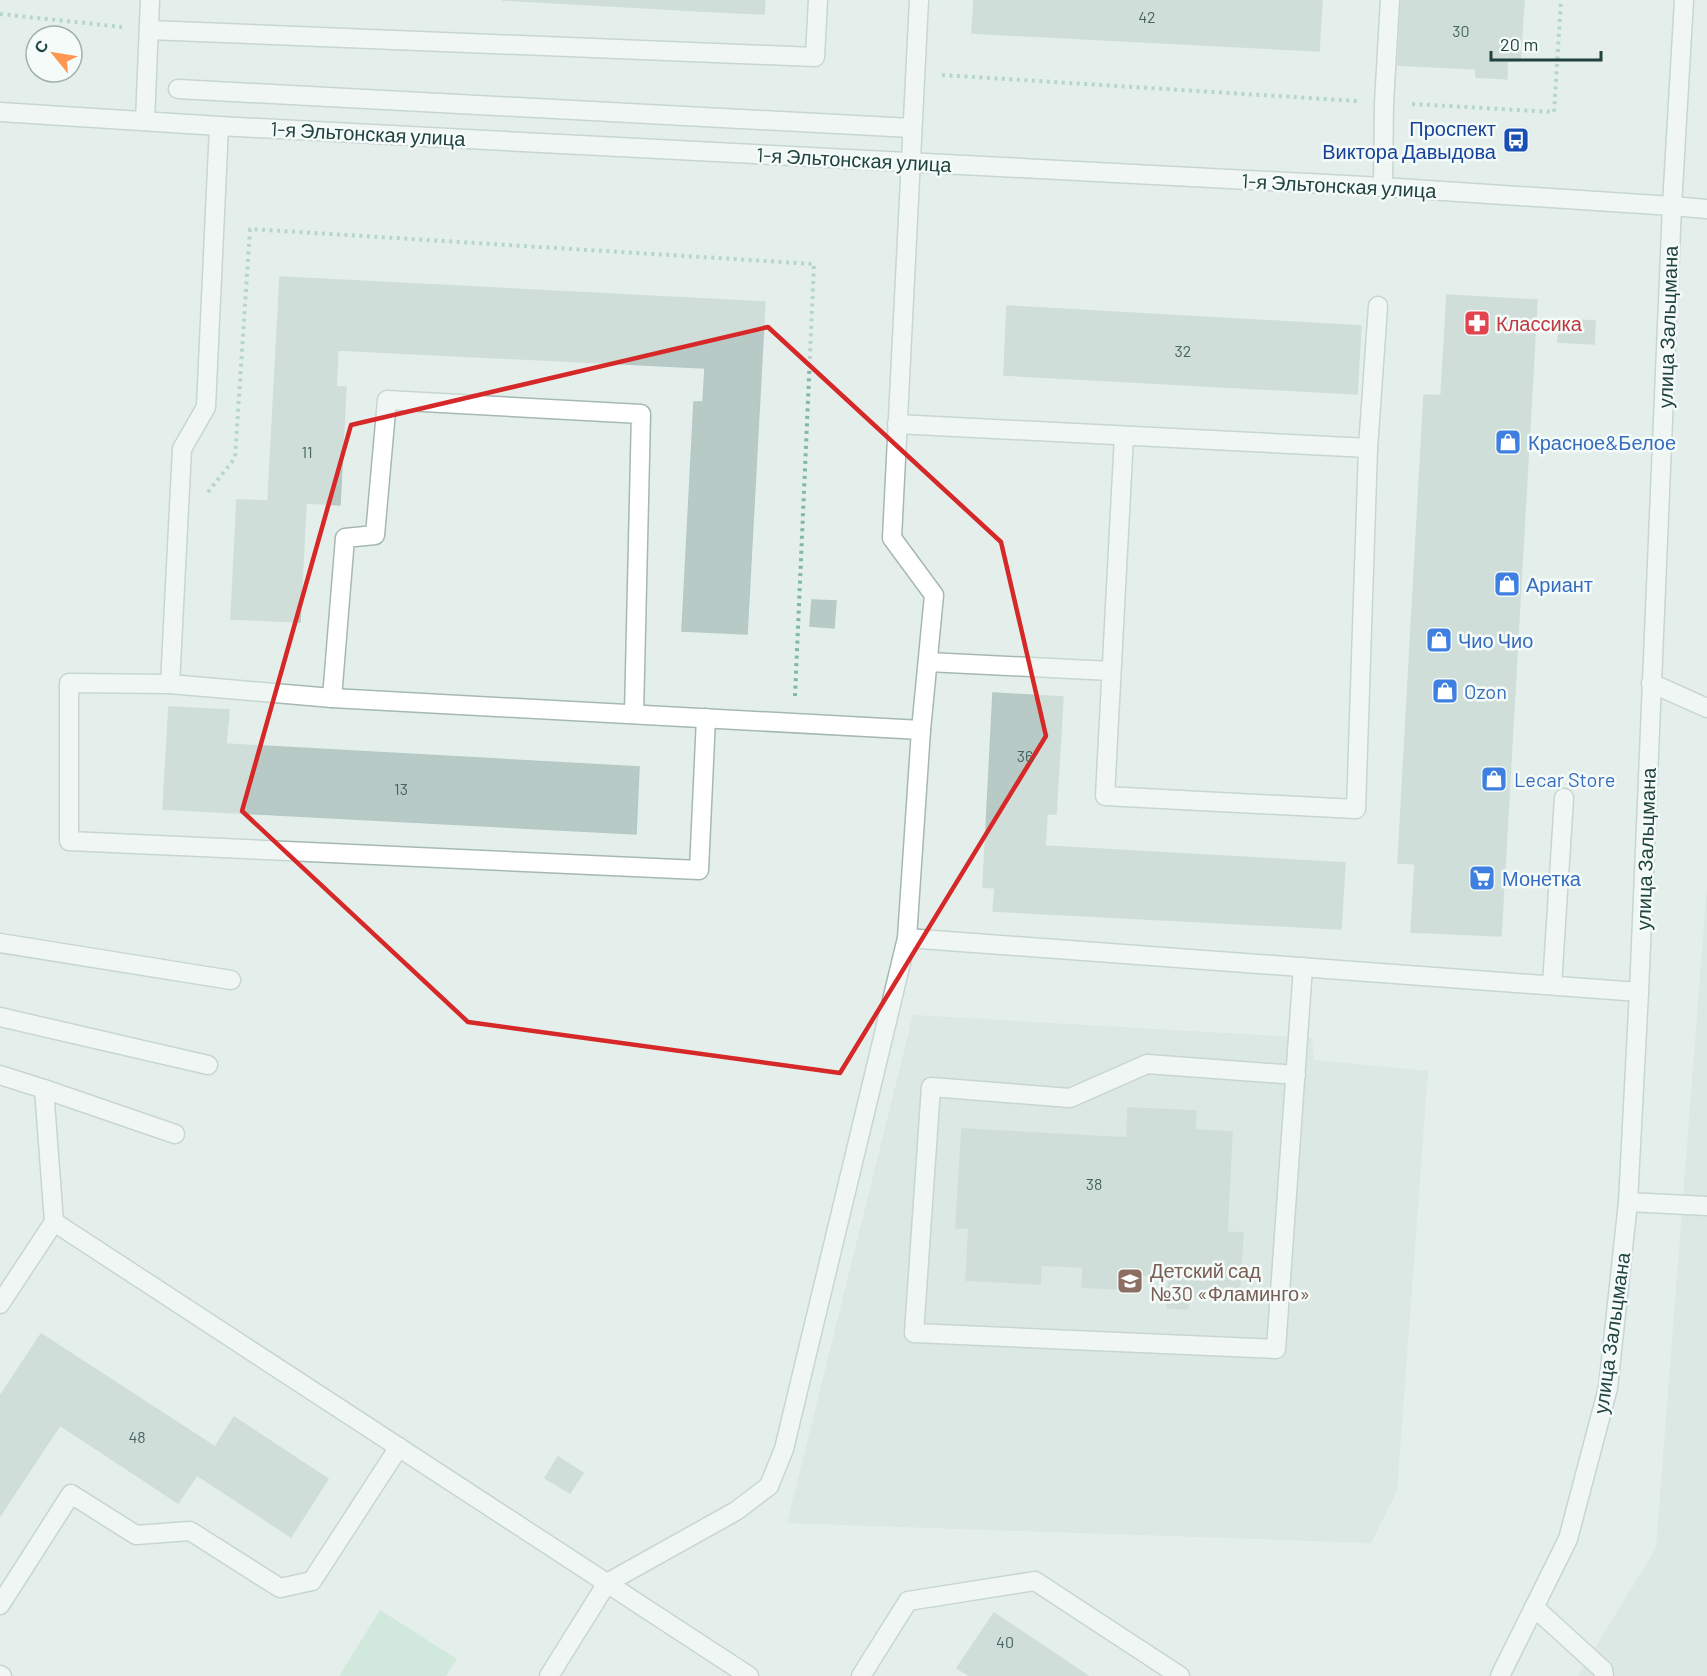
<svg xmlns="http://www.w3.org/2000/svg" width="1707" height="1676" viewBox="0 0 1707 1676" font-family="Barlow,sans-serif">
<rect width="100%" height="100%" fill="#e4efeb"/>
<g fill="#d1dfdb">
<path d="M1707,886v790h-129l78,-128z"/>
<path d="M913,1015l399,23 2,22 114,11 -31,420 -26,52 -584,-20z"/>
</g>
<path fill="#bae2cb" d="M380,1610l77,49 -11,17h-107z"/>
<g fill="#b8cac5" stroke="#b5c9c4" stroke-width="1.5">
<path d="M502,0h199l-1,11z"/>
<path d="M701,0h64l-1,14 -64,-3z"/>
<path d="M974,0h348l-3,51 -347,-18z"/>
<path d="M1401,0h123l-4,61h-13v18l-31,-2v-8l-78,-4z"/>
<path d="M280,277l485,25 -18,332 -65,-3 12,-229h9l2,-34 -367,-18 -2,37h10l-6,118 -34,-2 -6,119 -69,-3 6,-119 31,1z"/>
<path d="M1447,295l90,5 -36,636 -90,-4 4,-68 48,2 26,-468 -48,-2z"/>
<path d="M1007,306l354,20 -4,68 -353,-19z"/>
<path d="M1560,319l35,2 -1,23 -36,-2z"/>
<path d="M1424,395l65,3 -26,468 -65,-3z"/>
<path d="M812,600l24,1 -2,27 -24,-2z"/>
<path d="M993,693l70,4 -7,117h-9l-2,32 300,17 -4,66 -348,-18 2,-23 -12,-1z"/>
<path d="M169,707l60,3 -3,34 413,23 -3,67 -473,-25z"/>
<path d="M1128,1108l68,3 -1,19 37,2 -5,100 16,1 -4,66 -50,-3 -1,13 -21,-1 2,-32 -53,-2v15l-34,-2 1,-20 -42,-2 -1,19 -74,-4 3,-52h-13l6,-99 165,9z"/>
<path d="M41,1334l174,113 19,-30 94,62 -37,58 -94,-62 -19,28 -118,-78 -60,91v-120z"/>
<path d="M558,1457l25,16 -13,20 -25,-15z"/>
<path d="M994,1613l94,63h-118l-13,-8z"/>
</g>
<g fill="none" stroke-linecap="round" stroke-linejoin="round">
<defs>
<g id="service">
<path d="M149,30l666,27 3,-57"/>
<path d="M178,89l733,39"/>
<path d="M145,121l5,-121"/>
<path d="M219,126l-13,281 -24,42 -12,235 162,14 589,32"/>
<path d="M1383,187l1,-84 6,-103"/>
<path d="M897,424l471,24"/>
<path d="M1124,436l-19,360 251,13 12,-361 10,-142"/>
<path d="M928,662l183,9"/>
<path d="M1651,683l56,25"/>
<path d="M170,684l-101,-1v158l630,29 7,-152"/>
<path d="M332,698l13,-160 30,-3 12,-135 254,14 -7,300"/>
<path d="M907,938l732,54"/>
<path d="M0,943l231,37"/>
<path d="M1552,985l12,-187"/>
<path d="M0,1017l208,48"/>
<path d="M0,1075l44,14 10,133"/>
<path d="M1296,1075l-149,-11 -77,34 -139,-11 -17,246 362,16 27,-382"/>
<path d="M44,1089l131,45"/>
<path d="M1628,1202l79,4"/>
<path d="M0,1304l54,-82 695,454"/>
<path d="M0,1605l71,-111 65,41 54,-4 90,57 32,-7 87,-134"/>
<path d="M1534,1607l69,63 1,6"/>
<path d="M0,1675l2,1"/>
<path d="M549,1676l58,-93 129,-72 33,-25 15,-37 123,-511 14,-208 13,-135 -42,-57 27,-538"/>
<path d="M861,1676l47,-75 127,-20 145,95"/>
</g>
<path id="minor" d="M0,112l219,14 1164,61 289,19"/>
<g id="tertiary">
<path d="M1672,206l35,3"/>
<path d="M1500,1676l68,-137 40,-151 20,-186 11,-210 33,-786 12,-206"/>
</g>
</defs>
<use href="#service" stroke="#a6b8b4" stroke-width="21"/>
<use href="#minor" stroke="#a6b8b4" stroke-width="21"/>
<use href="#tertiary" stroke="#a6b8b4" stroke-width="21"/>
<g stroke="#80b6ad" stroke-width="4" stroke-dasharray="3 4.5" stroke-linecap="butt">
<path d="M0,14l122,13"/>
<path d="M942,75l415,26"/>
<path d="M1412,104l142,8 7,-112"/>
<path d="M208,492l27,-34 15,-229 564,35 -19,432"/>
</g>
<use href="#service" stroke="#fff" stroke-width="18"/>
<use href="#minor" stroke="#fff" stroke-width="18"/>
<use href="#tertiary" stroke="#fff" stroke-width="18"/>
</g>
<path d="M0 0H1707V1676H0ZM768,327l233,215 45,194 -206,337 -372,-51 -226,-211 109,-386z" fill="#e4efeb" fill-opacity=".55" fill-rule="evenodd"/>
<path fill="none" stroke="#d62828" stroke-width="4.5" stroke-linejoin="round" d="M768,327l233,215 45,194 -206,337 -372,-51 -226,-211 109,-386z"/>
<defs>
<symbol id="bus-square" viewBox="-11 -11 22 22"><rect x="-9" y="-9" width="18" height="18" rx="4" fill="#1a4fb4" stroke="#f5fbf9"/><path d="M-5-6H5V4H4V6H2V4H-2V6H-4V4H-5ZM-3.5-4V0h7V-4ZM-3.5 1.2v1.5H-2V1.2ZM2 1.2v1.5H3.5V1.2Z" fill="#fff"/></symbol>
<symbol id="pharmacy-square" viewBox="-11 -11 22 22"><rect x="-9" y="-9" width="18" height="18" rx="4" fill="#e0444e" stroke="#f5fbf9"/><path d="M-2-6h4v4h4v4h-4v4h-4v-4h-4v-4h4Z" fill="#fff"/></symbol>
<symbol id="shop-square" viewBox="-11 -11 22 22"><rect x="-9" y="-9" width="18" height="18" rx="4" fill="#3f7fe0" stroke="#f5fbf9"/><path d="M-5-2.5h2.3a2.7 3.5 0 0 1 5.4 0H5L5.5 6h-11ZM-1.5-2.5h3a1.5 2.3 0 0 0-3 0Z" fill="#fff"/></symbol>
<symbol id="supermarket-square" viewBox="-11 -11 22 22"><rect x="-9" y="-9" width="18" height="18" rx="4" fill="#3f7fe0" stroke="#f5fbf9"/><path d="M-6-5.5h2.5l.6 2H6L4.5 2H-2.5L-4.4-4H-6ZM-1.5 3.2a1.3 1.3 0 1 0 .1 0ZM3 3.2a1.3 1.3 0 1 0 .1 0Z" fill="#fff"/></symbol>
<symbol id="school-square" viewBox="-11 -11 22 22"><rect x="-9" y="-9" width="18" height="18" rx="4" fill="#8d6e63" stroke="#f5fbf9"/><path d="M0-5L7-2L0 1L-7-2ZM-4 1L0 2.5L4 1V4Q0 6-4 4Z" fill="#fff"/></symbol>
</defs>
<g fill-rule="evenodd">
<use href="#bus-square" x="1501" y="125" width="30" height="30"/>
<use href="#pharmacy-square" x="1462" y="308" width="30" height="30"/>
<use href="#shop-square" x="1493" y="427" width="30" height="30"/>
<use href="#shop-square" x="1492" y="569" width="30" height="30"/>
<use href="#shop-square" x="1424" y="625" width="30" height="30"/>
<use href="#shop-square" x="1430" y="676" width="30" height="30"/>
<use href="#shop-square" x="1479" y="764" width="30" height="30"/>
<use href="#supermarket-square" x="1467" y="863" width="30" height="30"/>
<use href="#school-square" x="1115" y="1266" width="30" height="30"/>
</g>
<g text-anchor="middle" dominant-baseline="central" stroke-width="5" stroke-linejoin="round" paint-order="stroke">
<g font-size="16" fill="#476560">
<text x="1147" y="16">42</text>
<text x="1461" y="30">30</text>
<text x="1183" y="350">32</text>
<text x="307" y="451">11</text>
<text x="1025" y="755">36</text>
<text x="401" y="788">13</text>
<text x="1094" y="1183">38</text>
<text x="137" y="1436">48</text>
<text x="1005" y="1641">40</text>
</g>
<g font-size="20" fill="#164399" stroke="#f5fbf9" text-anchor="end">
<text x="1496" y="128">Проспект<tspan x="1496" dy="23">Виктора Давыдова</tspan></text>
</g>
<g font-size="20" fill="#21433f" stroke="#f5fbf9">
<text transform="translate(368 133) rotate(3)">1-я Эльтонская улица</text>
<text transform="translate(854 159) rotate(3)">1-я Эльтонская улица</text>
<text transform="translate(1339 185) rotate(3)">1-я Эльтонская улица</text>
<text transform="translate(1667 327) rotate(-88)">улица Зальцмана</text>
<text transform="translate(1645 849) rotate(-88)">улица Зальцмана</text>
<text transform="translate(1611 1333) rotate(-82)">улица Зальцмана</text>
</g>
<g font-size="20" fill="#be3a42" stroke="#f5fbf9" text-anchor="start">
<text x="1496" y="323">Классика</text>
</g>
<g font-size="20" fill="#366cbe" stroke="#f5fbf9" text-anchor="start">
<text x="1528" y="442">Красное&amp;Белое</text>
<text x="1526" y="584">Ариант</text>
<text x="1458" y="640">Чио Чио</text>
<text x="1464" y="691">Ozon</text>
<text x="1514" y="779">Lecar Store</text>
<text x="1502" y="878">Монетка</text>
</g>
<g font-size="20" fill="#785e54" stroke="#f5fbf9" text-anchor="start">
<text x="1150" y="1270">Детский сад<tspan x="1150" dy="23">№30 «Фламинго»</tspan></text>
</g>
</g>
<g transform="translate(54 54) rotate(300)"><circle r="28" fill="#f5fbf9" stroke="#a0b1af" stroke-width="1.5"/>
<path d="M0-4.5L10 22L0 15L-10 22Z" fill="#ff9651"/>
<text y="-9" font-size="16" font-weight="bold" text-anchor="middle" fill="#21433f">С</text>
</g>
<path d="M1491 51v9h110v-9" fill="none" stroke="#21433f" stroke-width="3"/>
<text x="1500" y="51" font-size="18" fill="#21433f" stroke="#f5fbf9" stroke-width="4.5" paint-order="stroke">20 m</text>
</svg>
